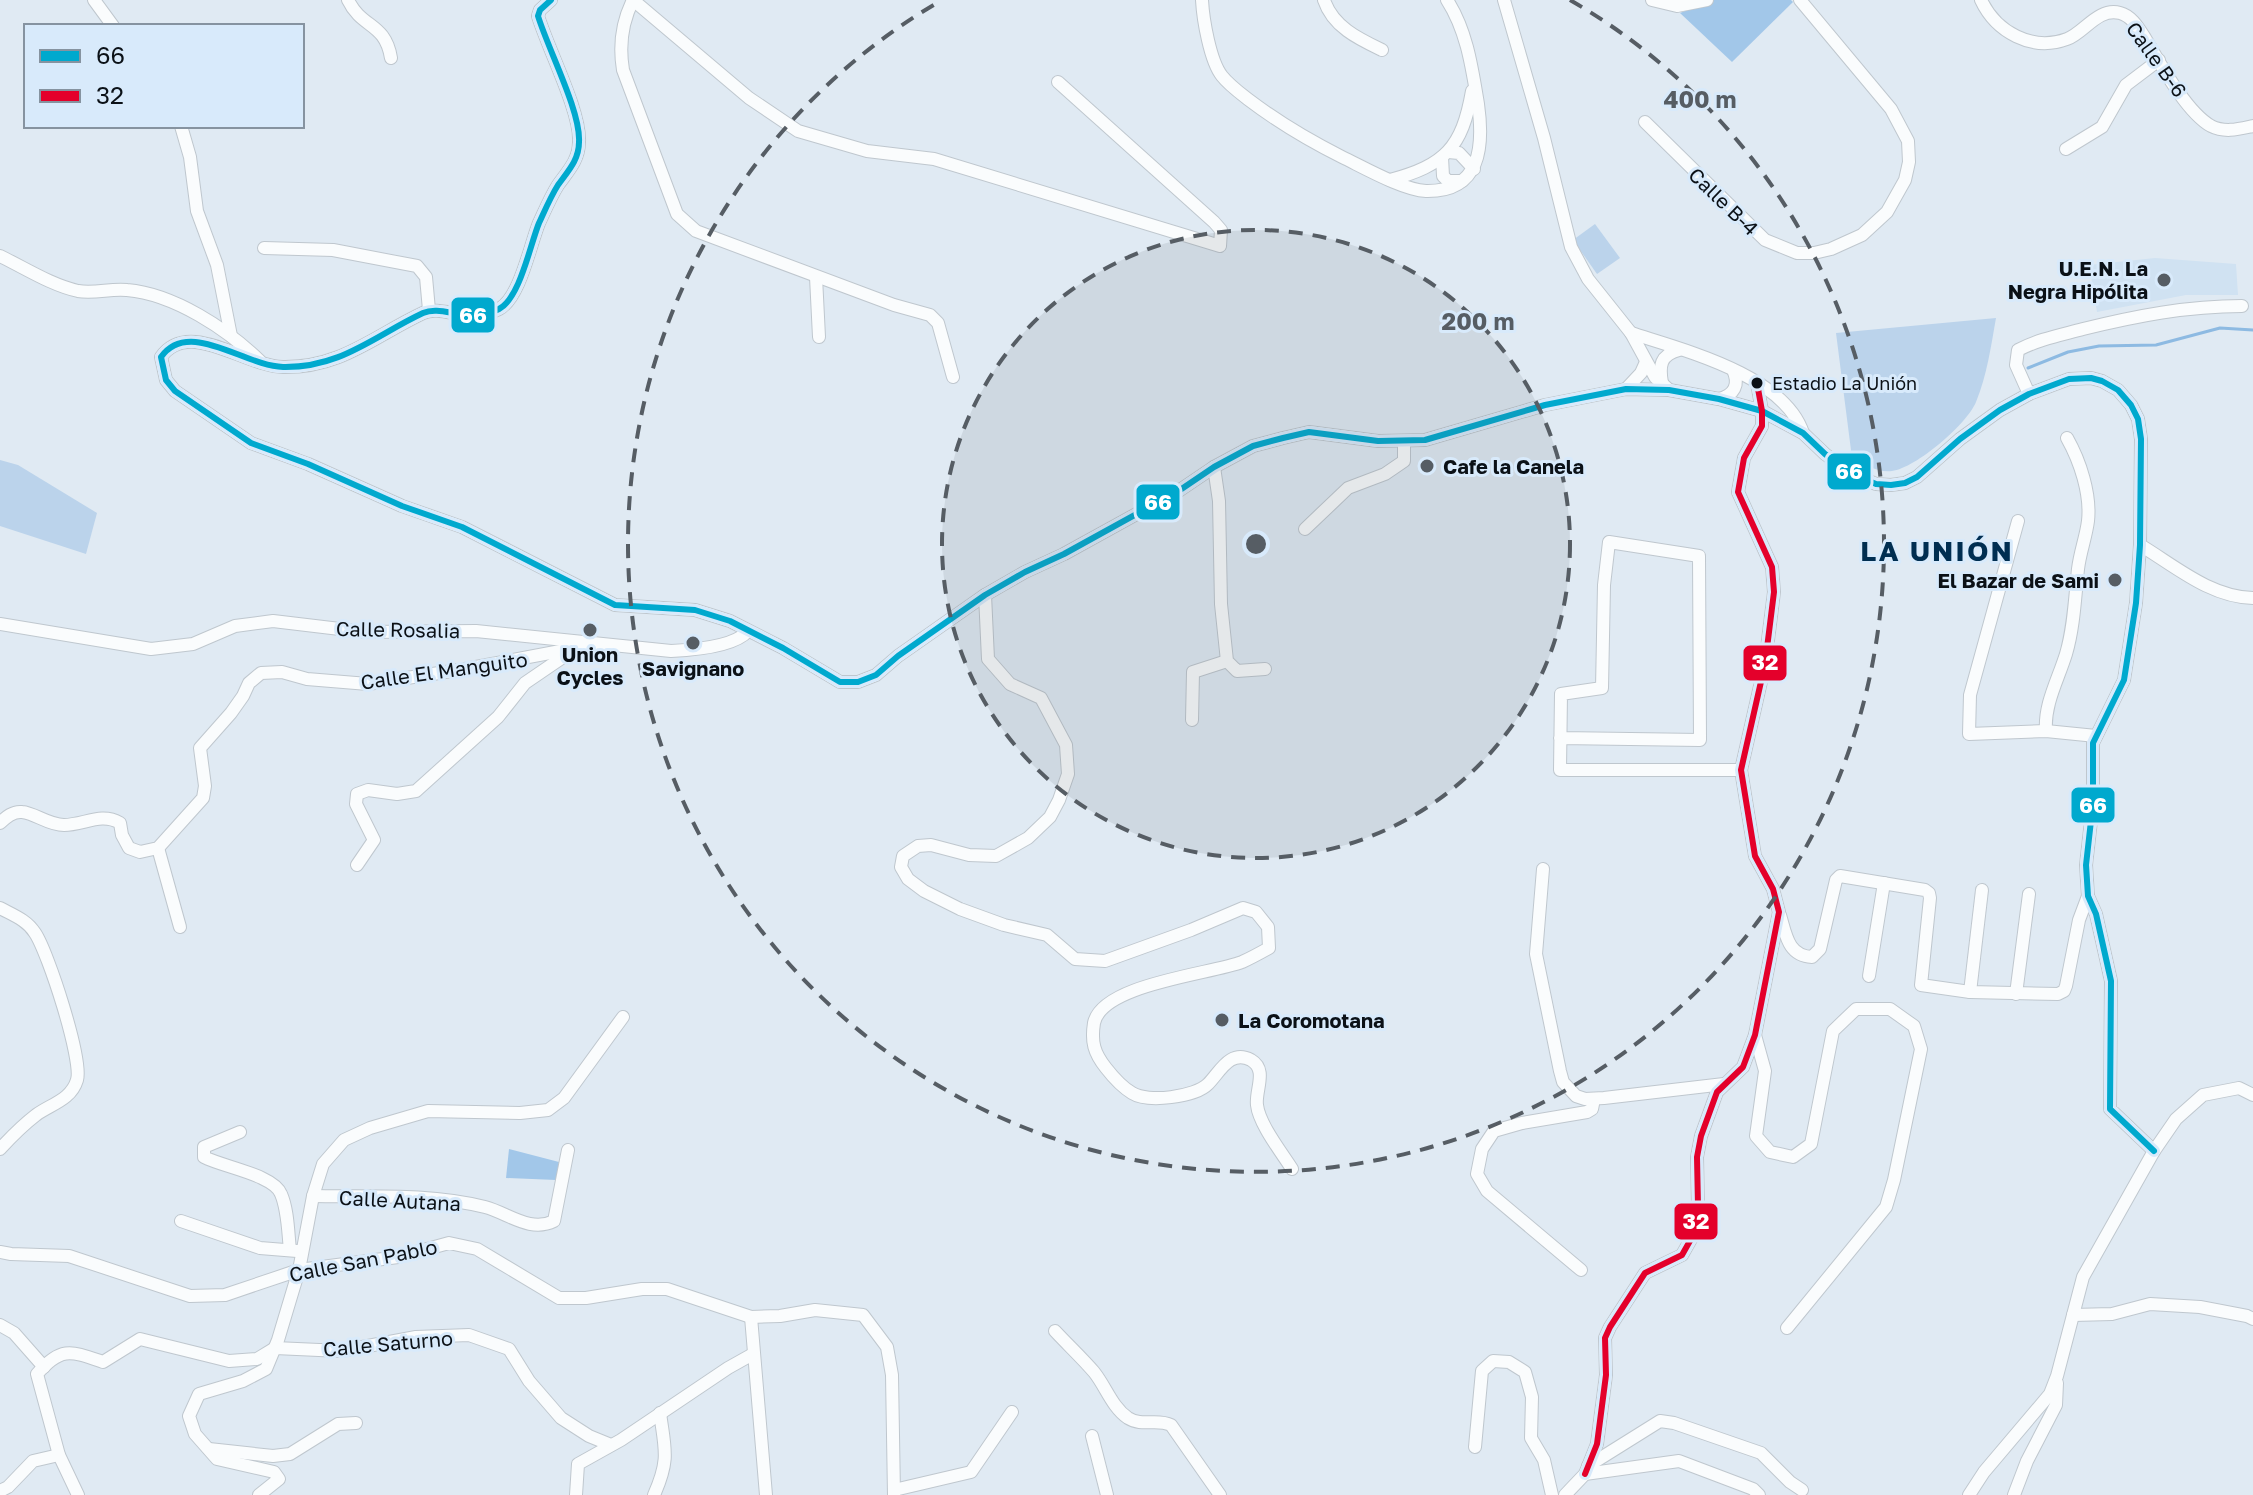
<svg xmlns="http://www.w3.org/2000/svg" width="2253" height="1495" viewBox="0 0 2253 1495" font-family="'Golos Text',sans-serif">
<rect width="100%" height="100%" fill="#e0eaf3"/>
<path fill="#d0e2f2" d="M2155,258l81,6 2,31h-52l-89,17 -8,-47z"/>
<g fill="#bbd3eb">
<path d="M1595,224l25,34 -23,16 -24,-34z"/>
<path d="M1996,318c-5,28 -9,57 -20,84 -9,22 -60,66 -84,69 -14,2 -28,-7 -40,-13l-16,-125z"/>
<path d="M0,460l18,5 79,48 -11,41 -86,-28z"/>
</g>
<g fill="#a2c7e9">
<path d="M1713,0h78l2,2 -61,60 -52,-49z"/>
<path d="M509,1149l50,13 -3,18 -50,-2z"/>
</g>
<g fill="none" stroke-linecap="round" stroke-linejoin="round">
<path stroke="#8dbae2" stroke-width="3" d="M2028,368l40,-16 31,-6 57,-1 64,-17 33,2"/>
<defs>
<g id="minor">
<path d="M94,0l19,26"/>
<path d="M348,0c14,29 37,22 43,58"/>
<path d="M551,0l-11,10 -2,6c10,33 43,96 41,126 0,18 -11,29 -21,43 -7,11 -13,25 -19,38 -9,22 -19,75 -40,86 -31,16 -56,-5 -76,4 -49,23 -82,55 -140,54 -39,-1 -94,-49 -122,-10l5,23 9,11 76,52 57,21 94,42 60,21 153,78 80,5 35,11 53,27 57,34h18l18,-7 22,-19 87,-61 40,-23 39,-18 116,-64 34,-23 39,-21 30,-8 26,-6 69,9 47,-1 120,-35 81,-16 43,1 50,9 43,12 41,22 22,21 27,20 24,10 15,1 14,-2 12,-6 43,-38 40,-29 29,-16 40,-15 22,-1 11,3 16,9 13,15 7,14 3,20 -1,106 -4,58 -12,77 -31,63v60l-7,62 2,31 8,18 15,67 -1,128 44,42"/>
<path d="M633,0l116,98 49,33 69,20 67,8 286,87 1,-16 -7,-8 -156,-140"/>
<path d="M633,0c-11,22 -14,46 -10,70l54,144 19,17 198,74 36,10 8,8 15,54"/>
<path d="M1202,0c1,19 8,61 20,76 7,9 18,17 27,24 29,22 59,40 93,57 21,10 61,33 84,34 55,1 58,-45 52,-87 -6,-36 -11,-73 -31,-104"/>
<path d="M1324,0c9,27 35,39 58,50"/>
<path d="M1504,0l40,138 27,109 17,32 43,54 24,44 14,13"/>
<path d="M1652,0l25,6 30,-6"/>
<path d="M1981,0c15,32 51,52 86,39 17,-6 31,-32 53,-26 12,3 19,16 25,25 15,25 41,74 66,88 14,7 28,3 42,0"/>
<path d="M1645,122l120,118 32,13h17l17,-4 31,-14 25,-23 18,-32 4,-18 -1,-21 -17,-32 -91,-109"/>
<path d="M181,126l9,31 7,54 20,54 14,71"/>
<path d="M2066,149l36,-22 24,-42 33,-25"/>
<path d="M1448,152l11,1 15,16"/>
<path d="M1442,157l1,19 5,5h14"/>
<path d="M1390,180c55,-15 72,-32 82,-89"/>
<path d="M264,248l69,2 84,16 9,11 3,33"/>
<path d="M0,256c25,12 51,29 78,35 17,3 33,-3 49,-1 47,4 100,39 133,71"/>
<path d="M816,277l3,60"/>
<path d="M1631,333c52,17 153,42 172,100"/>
<path d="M1662,383c-3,-17 -2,-28 17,-33"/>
<path d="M1626,389l15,-16 5,-11"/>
<path d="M2029,394l-13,-29 2,-15c21,-11 43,-15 65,-21 53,-13 104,-23 159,-23"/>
<path d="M1719,399c15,-4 21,-14 14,-29"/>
<path d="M1214,467l5,34 2,103 6,57 10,10 28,-2"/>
<path d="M2018,521l-48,174 -1,39 77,-3 50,5"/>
<path d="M1305,529l43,-41 37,-14 19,-13v-19"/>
<path d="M2140,545c35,21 70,52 113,53"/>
<path d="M985,595l3,64 22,25 31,14 25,47 2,29 -9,26 -9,17 -22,21 -32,18 -27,-1 -38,-10 -13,1 -15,10 -2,11 7,12 16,12 36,18 44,16 43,10 28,24 30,2 86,-31 52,-22 13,4 12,15 1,21c-9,5 -18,10 -27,14 -31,12 -140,22 -148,61 -3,19 0,30 12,45 7,9 16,19 26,25 16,10 63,4 76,-9 12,-12 22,-35 43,-24 17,10 4,30 6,45 2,19 25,48 35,64"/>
<path d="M0,624l151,25 42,-5 42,-18 38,-5 92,11 111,-1 195,20c22,-1 63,-4 77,-20"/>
<path d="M1192,720l1,-48 34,-11"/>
<path d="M2046,731c-2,-27 12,-51 20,-77 8,-27 9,-57 12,-85 2,-17 8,-32 10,-48 3,-27 -8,-60 -21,-83"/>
<path d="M1560,738l140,2 -1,-184 -90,-14 -5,43 -2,103 -41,6 -1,76h181"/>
<path d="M0,823c6,-6 13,-12 22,-11 13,1 26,13 42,13 20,0 37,-13 56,-2l2,12 7,13 11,4 18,-4 45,-50 2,-12 -5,-38 31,-35 12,-17 6,-13 12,-10 21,-1 25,7 61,5 97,-15 122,-23"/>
<path d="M158,848l22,79"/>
<path d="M357,865l17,-25 -18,-36 1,-10 11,-4 29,4 19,-3 82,-74 27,-34 41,-28"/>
<path d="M1543,869l-7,85 24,117 3,11 13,14 9,3 19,-1 120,-14"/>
<path d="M0,908c13,7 27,12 35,25 13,19 48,127 42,147 -6,20 -26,24 -41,35 -13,10 -25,22 -36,34"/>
<path d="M1780,915c6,20 8,41 32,42l8,-8 16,-69 4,-4 85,14 4,3 1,5 -9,87 49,7 88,2 6,-3 2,-5 13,-66 9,-24"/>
<path d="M1869,976l15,-93"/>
<path d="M1970,992l12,-102"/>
<path d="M2016,994l13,-100"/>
<path d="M1755,1035l10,36 -9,65 14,16 23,5 18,-13 22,-113 23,-22h34l24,17 7,23 -27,131 -8,27 -99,121"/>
<path d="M240,1132l-36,15v10c19,10 70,18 77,37 7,16 7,38 9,56"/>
<path d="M313,1196c57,1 116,-3 172,11 23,6 45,26 69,14l14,-71"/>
<path d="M181,1221l79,27 37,3"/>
<path d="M0,1252l11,2 58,2 121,40 35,-1 74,-25 99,-13 51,-14 28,6 82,49h27l56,-9h25l84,28 29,-1 35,-6 48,5 24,32 5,28 2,120"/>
<path d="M1581,1270l-94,-79 -10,-17 5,-25 12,-18 28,-8 65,-11 5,-3 2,-10"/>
<path d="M2073,1315l39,-1 38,-10 50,3 47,9 6,3"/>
<path d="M751,1317l15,178"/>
<path d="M0,1325l14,8 30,34"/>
<path d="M1055,1331c13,14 27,27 39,41 12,15 18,35 34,46 14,9 29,0 43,7l49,70"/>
<path d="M1092,1436l15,59"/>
<path d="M1475,1447l7,-76 11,-10 16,1 16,10 7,25 -1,41 13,22 8,35"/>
<path d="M209,1449l64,7 17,-2 48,-30 18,-1"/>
<path d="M1588,1466l72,-45 14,2 87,30 29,29 12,8"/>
<path d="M1585,1474l12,-30 9,-69 -1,-37 5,-11 35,-54 37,-18 13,-23 3,-26 -1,-49 4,-21 16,-44 26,-25 12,-32 24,-123 -6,-23 -18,-33 -14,-86 24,-106 9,-72 -2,-25 -34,-75 6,-34 18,-32v-15l-5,-28"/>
<path d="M894,1490l77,-18 41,-60"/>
<path d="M0,1491l8,-4 25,-26 26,-6"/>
<path d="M78,1495l-19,-40 -22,-81c24,-28 34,-23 66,-12l37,-23 89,22 28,-2 18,-11 66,3 75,-14 53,-2 40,14 20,32 32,37 28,18 22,9"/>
<path d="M259,1495l20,-16 -5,-7 -57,-13 -22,-25 -6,-18 10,-22 44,-13 23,-12 12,-29 21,-70 14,-74 10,-32 21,-24 26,-12 58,-17 92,2 28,-3 16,-12 59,-81"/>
<path d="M576,1495l2,-31 43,-24 107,-72 25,-14"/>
<path d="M654,1495c16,-36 11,-45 6,-82"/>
<path d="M1565,1495l20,-21 94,-13 74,28 6,6"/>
<path d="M1969,1495l15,-23 66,-78 7,-18 26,-99 71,-126 22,-32 27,-24 36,-7 14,7"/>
<path d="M2014,1495l13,-34 29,-56 1,-22"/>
</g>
</defs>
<use href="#minor" stroke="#bfc7ce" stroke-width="14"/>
<use href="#minor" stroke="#fafcfd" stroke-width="12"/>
<defs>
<path id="bus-1" d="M551,0l-11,10 -2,6c10,33 43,96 41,126 0,18 -11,29 -21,43 -7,11 -13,25 -19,38 -9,22 -19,75 -40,86 -31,16 -56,-5 -76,4 -49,23 -82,55 -140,54 -39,-1 -94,-49 -122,-10l5,23 9,11 76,52 57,21 94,42 60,21 153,78 80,5 35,11 53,27 57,34h18l18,-7 22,-19 87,-61 40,-23 39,-18 116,-64 34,-23 39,-21 30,-8 26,-6 69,9 47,-1 120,-35 81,-16 43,1 50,9 43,12 41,22 22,21 27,20 24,10 15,1 14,-2 12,-6 43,-38 40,-29 29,-16 40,-15 22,-1 11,3 16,9 13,15 7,14 3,20 -1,106 -4,58 -12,77 -31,63v60l-7,62 2,31 8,18 15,67 -1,128 44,42"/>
<path id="bus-2" d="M1585,1474l12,-30 9,-69 -1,-37 5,-11 35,-54 37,-18 13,-23 3,-26 -1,-49 4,-21 16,-44 26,-25 12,-32 24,-123 -6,-23 -18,-33 -14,-86 24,-106 9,-72 -2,-25 -34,-75 6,-34 18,-32v-15l-5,-28"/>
</defs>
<use href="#bus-1" stroke="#d8eafb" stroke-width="12"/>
<use href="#bus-2" stroke="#d8eafb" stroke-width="12"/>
<use href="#bus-1" stroke="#00a9ce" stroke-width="6"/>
<use href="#bus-2" stroke="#e4002b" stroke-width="6"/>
</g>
<circle cx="1256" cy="544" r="314" fill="#565d64" fill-opacity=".12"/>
<g fill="none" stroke="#565d64" stroke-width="4" stroke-dasharray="14 10">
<circle cx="1256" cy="544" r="314"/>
<path d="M1570 0A628 628 0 1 1 942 0"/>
</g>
<g fill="#565d64" stroke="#d8eafb" stroke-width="3">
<circle cx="2164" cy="280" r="8"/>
<circle cx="1427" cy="466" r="8"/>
<circle cx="2115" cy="580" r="8"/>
<circle cx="590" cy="630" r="8"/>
<circle cx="693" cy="643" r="8"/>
<circle cx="1222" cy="1020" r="8"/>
</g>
<circle fill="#0b1117" stroke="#d8eafb" stroke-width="3" cx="1757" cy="383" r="7"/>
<g text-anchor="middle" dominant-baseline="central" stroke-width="6" stroke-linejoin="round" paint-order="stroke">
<g font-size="18" fill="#0b1117" stroke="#d8eafb" text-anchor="start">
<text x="1772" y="383">Estadio La Unión</text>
</g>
<g font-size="20" fill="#0b1117" stroke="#d8eafb">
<text transform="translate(2157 59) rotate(54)">Calle B-6</text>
<text transform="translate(1724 201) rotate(44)">Calle B-4</text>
<text transform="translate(398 629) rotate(1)">Calle Rosalia</text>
<text transform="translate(444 670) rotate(-8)">Calle El Manguito</text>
<text transform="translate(400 1200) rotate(3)">Calle Autana</text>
<text transform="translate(363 1260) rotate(-11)">Calle San Pablo</text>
<text transform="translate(388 1343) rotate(-5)">Calle Saturno</text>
</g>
<g font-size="20" font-weight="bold" fill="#0b1117" stroke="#d8eafb" text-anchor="end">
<text x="2148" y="268">U.E.N. La<tspan x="2148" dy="23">Negra Hipólita</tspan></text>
<text x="1443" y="466" text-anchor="start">Cafe la Canela</text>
<text x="2099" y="580">El Bazar de Sami</text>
<text x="590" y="654" text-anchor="middle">Union<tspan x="590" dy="23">Cycles</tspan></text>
<text x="693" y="668" text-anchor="middle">Savignano</text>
<text x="1238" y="1020" text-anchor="start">La Coromotana</text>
</g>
<g font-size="28" font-weight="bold" letter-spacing="2" fill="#002e51" stroke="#d8eafb">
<text x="1937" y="550">LA UNIÓN</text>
</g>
</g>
<circle cx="1256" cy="544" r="12" fill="#565d64" stroke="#d8eafb" stroke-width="4"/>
<g font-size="24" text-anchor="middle" font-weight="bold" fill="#565d64" stroke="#d8eafb" stroke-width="6" stroke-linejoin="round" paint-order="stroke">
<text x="1700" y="108">400 m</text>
<text x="1478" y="330">200 m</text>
</g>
<g stroke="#d8eafb" stroke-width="3">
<rect x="450" y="296" width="46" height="38" rx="8" fill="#00a9ce"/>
<rect x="1826" y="452" width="46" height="39" rx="8" fill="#00a9ce"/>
<rect x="1135" y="483" width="46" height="38" rx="8" fill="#00a9ce"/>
<rect x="1742" y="644" width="46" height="38" rx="8" fill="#e4002b"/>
<rect x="2070" y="786" width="46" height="38" rx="8" fill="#00a9ce"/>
<rect x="1673" y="1202" width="46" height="39" rx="8" fill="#e4002b"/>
</g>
<g font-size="22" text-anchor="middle" font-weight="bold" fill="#fff">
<text x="473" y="323">66</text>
<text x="1849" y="479">66</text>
<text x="1158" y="510">66</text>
<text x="1765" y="670">32</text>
<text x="2093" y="813">66</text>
<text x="1696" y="1229">32</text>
</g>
<rect x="24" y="24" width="280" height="104" fill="#d8eafb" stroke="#8693a0" stroke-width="2"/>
<rect x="40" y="50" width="40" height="12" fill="#00a9ce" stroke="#8693a0" stroke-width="2"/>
<text x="96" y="64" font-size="24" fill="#0b1117">66</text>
<rect x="40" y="90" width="40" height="12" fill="#e4002b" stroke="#8693a0" stroke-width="2"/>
<text x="96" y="104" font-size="24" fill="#0b1117">32</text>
</svg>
